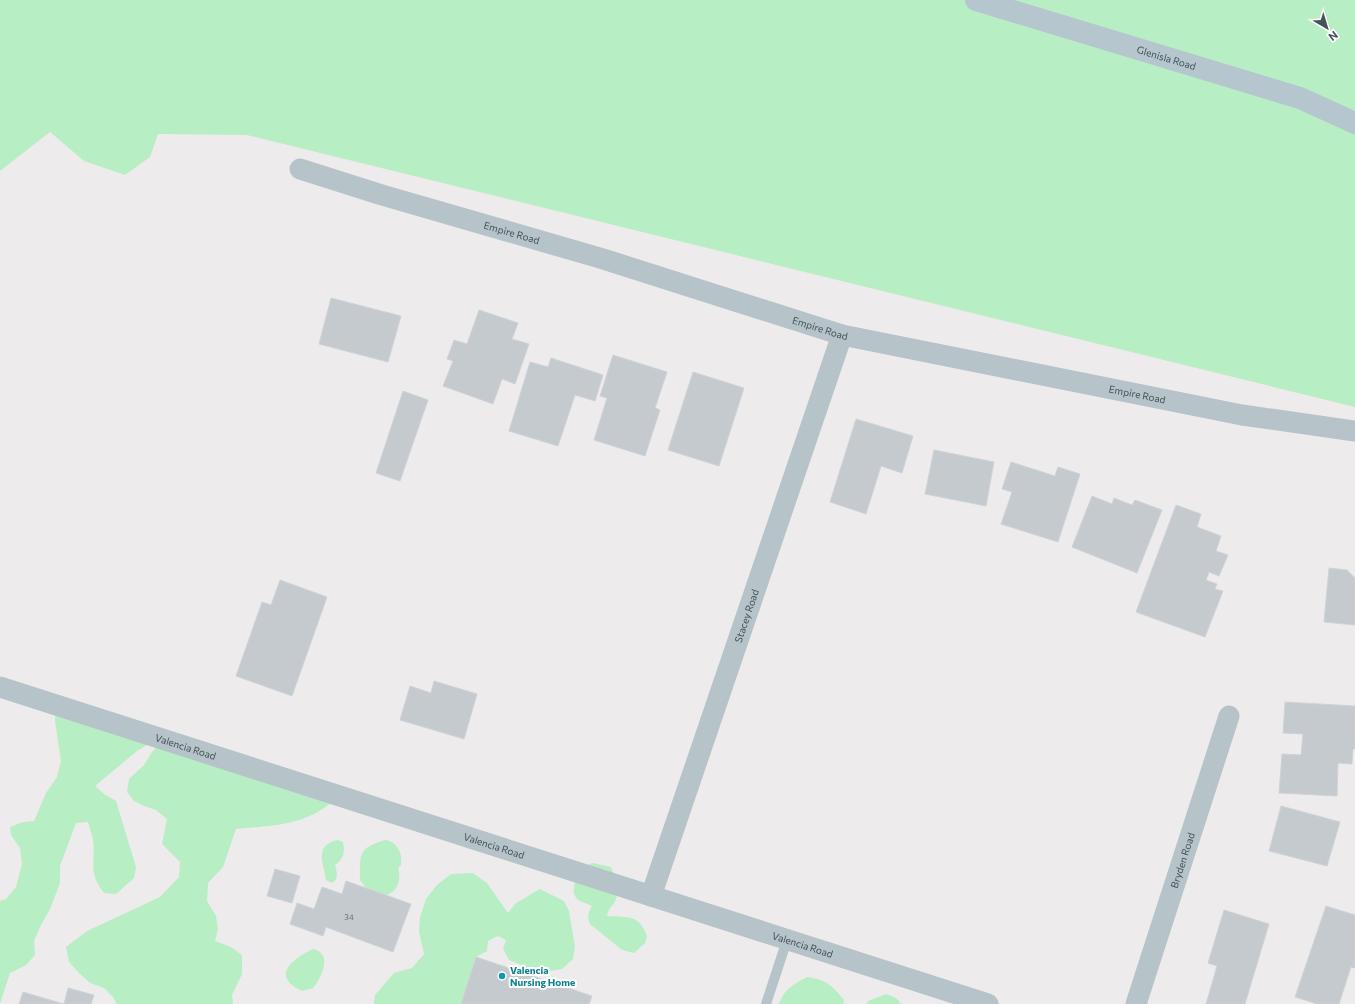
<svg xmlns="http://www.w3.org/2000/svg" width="1355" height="1004" viewBox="0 0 1355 1004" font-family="Commissioner,sans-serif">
<rect width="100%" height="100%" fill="#eeebec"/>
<g fill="#b8eec3">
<path d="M0,0h1355v407l-1108,-272 -89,-1 -8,23 -25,18 -41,-14 -34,-29 -50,39z"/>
<path d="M56,705l102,33 -21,13 -42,35 9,8 12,7 20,66 -2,11 -18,16 -12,-1c-17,-22 -8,-30 -11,-53 -1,-6 -4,-13 -5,-18l-12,1 -16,43v17l-10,26 -10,18 -6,14 1,14 -9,10 -16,8 -10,31v-103l6,-2 10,-12 6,-23 -2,-16 -9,-13 -1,-8 13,-5 11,-1 12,-28 11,-16 4,-16 -6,-40z"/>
<path d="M164,740l175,56c-5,4 -9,8 -15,12 -26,18 -57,18 -88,21l-13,38 -15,16 -1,18 9,15 2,13 -3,12 16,6 11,8v19l-10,21 1,9h-116l-4,-7 -9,-9 -14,-5 -10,-9 -11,-12 -3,-15 21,-16 73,-34 19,-20 1,-15 -18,-18 5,-25 -11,-9 -12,-4 -10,-5 -7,-9 2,-13 15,-14 8,-13z"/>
<path d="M338,840l5,2c2,10 1,17 -8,23 2,7 4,14 -3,18l-6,-3c-2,-16 -13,-35 12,-40z"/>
<path d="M385,840c12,1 18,14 16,25l-3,3c4,13 -1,26 -16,28 -3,0 -7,0 -10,-1 -4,-3 -9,-11 -12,-15 0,-26 -2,-32 25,-40z"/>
<path d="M593,863l18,4c5,12 9,19 5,32 -3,8 -7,7 -9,17 21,2 31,-3 40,20l-2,7 -11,10 -12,-3 -32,-26c-3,-7 -2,-11 2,-18 -6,-3 -14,-4 -17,-10 -4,-7 2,-24 9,-29 2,-2 6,-3 9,-4z"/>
<path d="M473,873l14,10 21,30 8,-10 24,-14 24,12 5,10 6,36 -2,12 -11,10 -13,2 -23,-4 -17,-7 -6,-11 3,-9 -8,-4 -10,5 -1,10 -11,6 -15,47h-87l1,-9 19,-22 18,-5 12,-14 -5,-22 1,-15 6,-18 11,-14 14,-11z"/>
<path d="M313,949c20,4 9,28 0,39l-11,3c-32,-15 -10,-32 11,-42z"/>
<path d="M807,977c21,3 24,8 37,23l-1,4h-64c5,-15 15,-20 28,-27z"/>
<path d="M886,994l10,4 5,6h-34l1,-3z"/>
</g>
<g fill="#c5cacf" stroke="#cfd3d8">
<path d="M331,298l70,18 -13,46 -69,-18z"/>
<path d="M479,310l39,13 -6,16 17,5 -14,40 -13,-5 -9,25 -50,-18 10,-25 -6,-2 7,-19 13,4z"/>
<path d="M613,355l54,17 -12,36 5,2 -15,46 -51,-16 13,-42 -7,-2z"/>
<path d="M551,358l52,17 -8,26 -20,-6 -17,51 -49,-15 21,-69 18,5z"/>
<path d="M693,372l51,16 -25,78 -51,-16z"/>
<path d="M403,391l25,9 -28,81 -24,-8z"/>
<path d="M856,419l57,17 -11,37 -21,-7 -15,48 -36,-12z"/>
<path d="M934,450l60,12 -8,44 -61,-12z"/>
<path d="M1011,462l44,14 3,-9 22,7 -22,68 -57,-18 11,-32 -10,-3z"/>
<path d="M1092,496l20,8 2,-6 18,7 3,-5 27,10 -25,63 -65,-26z"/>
<path d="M1176,505l25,9 -4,13 24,9 -5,15 12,4 -9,21 -10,-4 -3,8 11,4 -2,5 8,2 -18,46 -69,-25z"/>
<path d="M1329,568l18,2 8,8v47l-31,-3z"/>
<path d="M280,580l47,17 -35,99 -56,-20 26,-74 9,3z"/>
<path d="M434,681l43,13 -13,45 -64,-19 10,-34 21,7z"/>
<path d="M1285,702l70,4v43h-2l-1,15 -14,-1 -1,33 -58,-3 3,-39 19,1 2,-21 -20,-1z"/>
<path d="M1281,806l59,16 -13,44 -58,-15z"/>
<path d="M275,869l25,7 -8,27 -25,-7z"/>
<path d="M346,881l65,23 -18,48 -67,-25 -3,9 -33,-12 7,-21 17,6 8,-22 20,7z"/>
<path d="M1326,906l29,9v53l-4,-1 -12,37h-22l-22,-7z"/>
<path d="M1224,910l45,14 -24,80h-39l11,-38 -9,-3z"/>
<path d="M476,957l116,39 -3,8h-128z"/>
<path d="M68,988l26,7 -3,9h-72l4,-12 41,12z"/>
</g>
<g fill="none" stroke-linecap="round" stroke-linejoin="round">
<path stroke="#b6c3c9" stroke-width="10" d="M766,1004l21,-64"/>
<g stroke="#b6c3c9" stroke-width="21">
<path id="s1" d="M300,169l82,26 218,63 242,77 400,80 113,16"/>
<path id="s2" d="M0,687l988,317"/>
<path id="s3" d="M651,896l191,-561"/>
<path id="s4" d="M1136,1004l93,-288"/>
</g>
<path stroke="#b6c6ce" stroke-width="22" id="s5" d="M976,0l324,98 55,25"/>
</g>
<circle fill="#0f9aa8" stroke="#fff" stroke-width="1.5" cx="502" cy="976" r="4"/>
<g text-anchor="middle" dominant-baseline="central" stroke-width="4" stroke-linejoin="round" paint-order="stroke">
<g font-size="8" fill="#647076">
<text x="349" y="917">34</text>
</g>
<g font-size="10" fill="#445259" stroke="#fff">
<text stroke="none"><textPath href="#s5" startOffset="199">Glenisla Road</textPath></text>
<text stroke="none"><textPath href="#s1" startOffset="221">Empire Road</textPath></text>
<text stroke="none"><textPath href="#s1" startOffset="544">Empire Road</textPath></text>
<text stroke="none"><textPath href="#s1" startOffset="868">Empire Road</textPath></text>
<text stroke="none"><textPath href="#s3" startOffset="296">Stacey Road</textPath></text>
<text stroke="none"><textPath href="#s2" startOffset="195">Valencia Road</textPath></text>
<text stroke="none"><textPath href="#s2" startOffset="519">Valencia Road</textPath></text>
<text stroke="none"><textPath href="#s4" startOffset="151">Bryden Road</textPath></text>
<text stroke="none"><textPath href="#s2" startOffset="843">Valencia Road</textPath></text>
</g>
<g font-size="10" font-weight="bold" fill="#0d838f" stroke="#fff" text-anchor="start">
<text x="510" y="970">Valencia<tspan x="510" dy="12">Nursing Home</tspan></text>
</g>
</g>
<g transform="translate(1327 28) rotate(142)" stroke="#ffffff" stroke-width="3" paint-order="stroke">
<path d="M0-3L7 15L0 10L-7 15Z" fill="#445259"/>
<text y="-6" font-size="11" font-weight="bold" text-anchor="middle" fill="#445259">N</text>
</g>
</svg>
